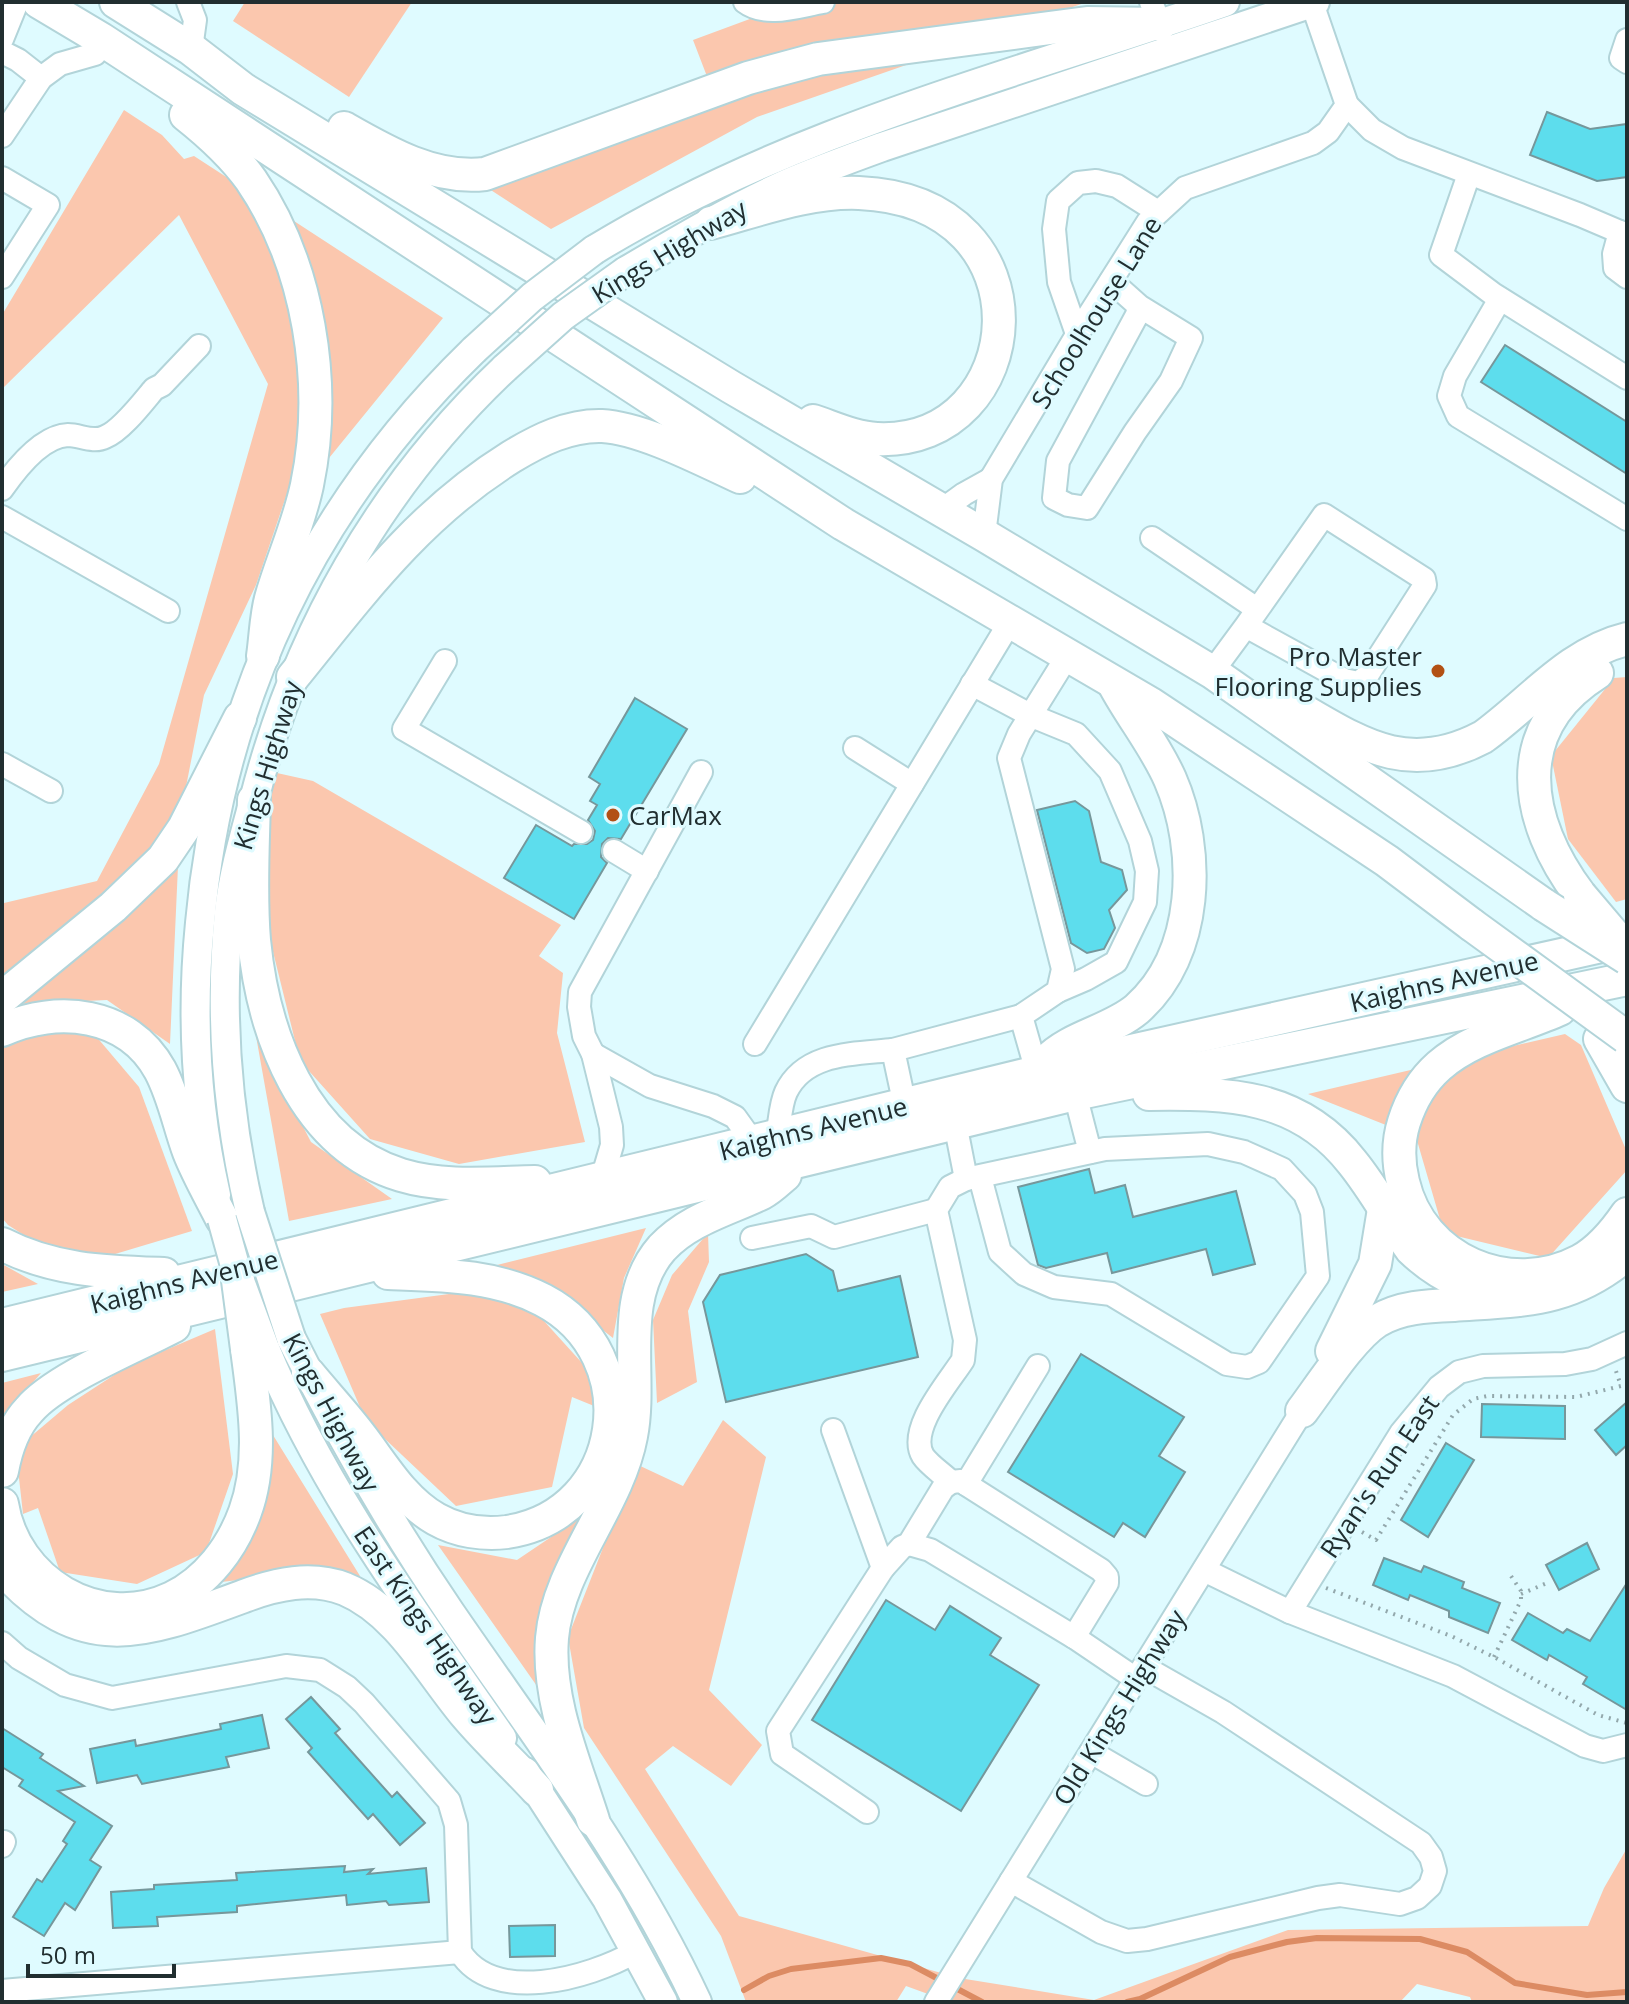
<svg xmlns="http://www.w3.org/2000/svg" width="1629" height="2004" viewBox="0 0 1629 2004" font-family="'Open Sans',sans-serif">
<rect width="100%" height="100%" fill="#dffbff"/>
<g fill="#fbc7ae">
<path d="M245,2h167l-63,95 -116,-76z"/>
<path d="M810,2h277l-330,115 -206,112 -71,-46 233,-91 -20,-52 84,-31z"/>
<path d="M124,110l38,25 22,24 10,-3 249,162 -118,145 -29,4 -40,118 -52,110 -21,107 -12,37 -169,147v-77l2,-6 93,-22 62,-117 109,-380 -89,-169 -177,174v-74z"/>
<path d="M1627,677v222l-11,3 -48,-63 -17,-83 63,-78z"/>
<path d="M268,771l45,10 248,144 -22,31 24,17 -6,60 28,109 -126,22 -89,-25 -70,-78 -40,-162z"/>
<path d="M178,866l-8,178 -63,-44 -84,4z"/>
<path d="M28,1031l67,4 44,52 53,144 -87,26 -59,-8 -38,-24 -6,-7v-171z"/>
<path d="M1565,1034l16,11 46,107v18l-79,88 -104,-25 -28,-96 -108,-43z"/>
<path d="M256,1036l55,106 81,57 -103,22z"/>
<path d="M646,1228l-22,50 -11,60 -77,-60 -39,-13z"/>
<path d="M708,1233l1,29 -21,49 9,71 -40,21 -4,-83 19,-45z"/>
<path d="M2,1264l36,20 -36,8z"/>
<path d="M464,1292l70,18 49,54 16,44 -27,-11 -20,90 -96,19 -90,-85 -46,-107 24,-6z"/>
<path d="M215,1329l18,145 -27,78 -69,32 -77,-12 -22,-64 -15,6 -5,-45 11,-31 39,-33 60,-39z"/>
<path d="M41,1373l-39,46v-36z"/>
<path d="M723,1420l43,37 -57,233 53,55 -31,41 -58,-40 -28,23 94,147 220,62 135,22 194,-70 300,-4 16,-38 23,-40v154h-155l-2,-5 -53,-13 -17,18h-450l-44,-16 -10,16h-150l-25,-66 -137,-208 -16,-91 68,-173 47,22z"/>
<path d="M268,1427l92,149 -78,-1 -61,7 41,-71z"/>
<path d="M597,1506l-58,183 -101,-144 79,15z"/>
</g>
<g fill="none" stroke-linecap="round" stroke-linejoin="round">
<g stroke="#dc8b63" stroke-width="6">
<path d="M744,1990l25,-14 22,-7 90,-11 29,6 72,38"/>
<path d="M1127,2002l13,-3 90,-42 57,-15 30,-4 103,1 47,13 48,31 72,12 40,-3"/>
</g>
</g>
<g fill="#5ddded" stroke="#76979b" stroke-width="2">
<path d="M1547,112l43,17 37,-5v53l-30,4 -67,-26z"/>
<path d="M1505,345l122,77v52l-146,-92z"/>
<path d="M635,698l52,31 -66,110 -13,-1 -6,6 -1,13 6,6 -33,56 -70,-41 32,-53 36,21 2,-2h13l6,-4 2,-9 -7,-11 9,-15 -7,-4 10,-17 -11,-7z"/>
<path d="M1075,801l14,10 12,51 21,8 5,20 -18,20 6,18 -11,21 -17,4 -16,-10 -34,-133z"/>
<path d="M1089,1169l6,24 30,-8 8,32 103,-26 19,73 -42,11 -7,-26 -94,24 -5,-20 -61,15 -8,-3 -20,-78z"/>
<path d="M806,1254l27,17 5,20 62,-15 18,81 -192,45 -23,-100 17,-27z"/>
<path d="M1081,1354l103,63 -25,39 26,16 -40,65 -22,-14 -9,14 -106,-65z"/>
<path d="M1627,1402v43l-11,10 -21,-25z"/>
<path d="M1482,1404l83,2v33l-84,-2z"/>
<path d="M1446,1443l28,17 -46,77 -27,-17z"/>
<path d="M1587,1543l12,26 -40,21 -13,-25z"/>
<path d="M1384,1558l37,14 3,-6 40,16 -2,6 38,15 -12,30 -39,-16v-6l-39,-16 -2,5 -35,-15z"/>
<path d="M1627,1583v127l-44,-26 4,-7 -38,-22 -2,5 -35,-20 16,-27 35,20 4,-4 23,12z"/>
<path d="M886,1600l49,30 15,-24 51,32 -11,17 49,30 -78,126 -149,-91z"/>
<path d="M311,1697l29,32 -5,4 57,64 5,-5 28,31 -25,22 -27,-31 -5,5 -60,-67 4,-4 -26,-29z"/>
<path d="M262,1715l7,33 -43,9 3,10 -87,17 -5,-9 -40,8 -7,-34 45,-9 1,6 85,-17 -1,-5z"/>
<path d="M2,1728l41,26 -3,4 44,28 -26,5 54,35 -22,34 11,7 -26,43 -10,-7 -21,33 -31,-19 24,-38 5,3 25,-38 -4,-3 12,-19 -56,-36 4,-6 -21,-13z"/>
<path d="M345,1866l-1,6 29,-3 -5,5 58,-6 3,34 -40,3 -3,-4 -39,4 -1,-10 -109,11v6l-80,5 1,9 -45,2 -2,-36 43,-3v-4l83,-5 -1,-7z"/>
<path d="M555,1925v31l-45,1 -1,-31z"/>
</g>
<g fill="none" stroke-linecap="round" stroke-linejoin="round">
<defs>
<g id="minor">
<path d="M188,2l7,18 -4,29"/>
<path d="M745,2c21,16 54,4 78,0"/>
<path d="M1151,2l9,22"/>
<path d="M2,39l15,-37"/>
<path d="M1627,40l-6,18 6,4"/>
<path d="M2,52l16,8 23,18"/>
<path d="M1347,105l25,25 31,18 177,67 47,20"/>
<path d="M2,136l39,-58 19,-14 35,-10"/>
<path d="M1469,174l-28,81 52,39 134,84"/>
<path d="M2,178l46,27 -46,72"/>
<path d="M1620,232l-6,22 1,14 12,9"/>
<path d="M1111,281l28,25 -2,9 -79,146 -4,37 14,7 19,3 48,-76 36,-51 20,-43 -52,-32"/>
<path d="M1500,299l-45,77 -6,20 9,20 169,103"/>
<path d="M1077,334l-18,-52 -5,-53 4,-28 20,-18 18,-2 21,5 41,26"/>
<path d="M2,489c14,-20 40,-53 66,-54 12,0 25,8 37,2 16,-6 38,-35 49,-48l8,-4 37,-39"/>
<path d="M942,510l22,-16 27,-15"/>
<path d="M2,517l166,94"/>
<path d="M984,535l7,-56 95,-159 62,-98 37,-34 128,-45 15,-11 19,-27 -35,-102"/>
<path d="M1152,538l105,71"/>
<path d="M445,661l-41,68 177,103"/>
<path d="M1212,672l34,-46 98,54 14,3 8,-6 59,-92 -1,-6 -100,-64 -78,111"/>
<path d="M972,684l60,32 44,18 34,37 30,70 7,30 -2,31 -29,60 -30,17 -28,12"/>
<path d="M855,748l57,36"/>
<path d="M2,764l49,27"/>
<path d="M614,851l33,20"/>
<path d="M755,1044l255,-422"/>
<path d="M593,1054l57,32 63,20 22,11 18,25"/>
<path d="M1037,1072l-16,-56 37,-25 5,-22 -54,-211 10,-24 49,-79"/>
<path d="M1075,1094l15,58"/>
<path d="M905,1106l-12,-56 128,-34"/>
<path d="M955,1123l11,56"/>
<path d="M777,1137c3,-14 3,-32 9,-45 19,-40 68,-38 107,-42"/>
<path d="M980,1177l20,75 24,22 30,13 57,7 116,70 20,3 12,-5 59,-86 -6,-64 -7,-18 -23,-25 -38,-17 -36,-8 -103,5 -139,30 -16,8 -14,23 29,130 -2,20c-14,22 -56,69 -40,96 6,9 20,18 28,26l10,-1 140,89 6,7v6l-33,54"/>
<path d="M602,1179l10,-34 -1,-18 -18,-73 -9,-18 -5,-29 1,-15 121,-220"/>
<path d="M752,1238l59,-12 23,11 102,-27"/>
<path d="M1627,1343l-35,16 -27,5 -82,2 -24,6 -20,15 -38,46 -111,179 163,64 132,70 18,5 24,-6"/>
<path d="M833,1430l50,138"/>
<path d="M966,1484l72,-118"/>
<path d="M909,1544l21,6 144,87 62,42"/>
<path d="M1204,1570l86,42"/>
<path d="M2,1643l17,15 46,27 47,13 174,-32 34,4 27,17 17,16 85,98 7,24 4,127c33,52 126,28 177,-1"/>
<path d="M1091,1752l55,32"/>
<path d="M867,1812l-85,-58 -4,-23 105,-163 19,-21 7,-3 34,-56 8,-6"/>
<path d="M2,1846l2,-4"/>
<path d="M1011,1881l90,51 26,9 20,-2 171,-41 22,-3 60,9 17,-6 13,-12 5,-15 -4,-14 -10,-14 -198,-131 -79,-45"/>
<path d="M2,1991l458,-39"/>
<path d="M936,2002l366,-591"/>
</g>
<g id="major">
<path d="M594,250c194,-119 417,-174 631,-248"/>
<path d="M626,271c51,-30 103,-61 158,-86 32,-14 65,-26 98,-38l433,-145"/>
<path d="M216,1195c-20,-88 -25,-182 -16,-272 20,-223 113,-417 274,-573"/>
<path d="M250,1212c-23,-98 -31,-199 -21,-300 4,-38 15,-75 25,-112 42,-166 126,-314 251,-432"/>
<path d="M291,1338c47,95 99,186 159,274 87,127 182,250 247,390"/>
<path d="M264,1346c58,142 151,267 238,392"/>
<path d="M525,1772l82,127 56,103"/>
</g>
<g id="highway">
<path d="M39,2l62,37 742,485 308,180 236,157 85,64"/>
<path d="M116,2l75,47 52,40 488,298 253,148 228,137 332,233"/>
<path d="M186,115c24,19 47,40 65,65 58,85 77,204 56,305 -8,38 -24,73 -35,110 -6,19 -6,41 -9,61"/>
<path d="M344,128c42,24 90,52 141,46l263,-96 70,-19 269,-36 73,1"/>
<path d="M711,223c48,-13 98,-32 148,-30 196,8 171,253 18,246 -22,-1 -43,-11 -64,-18"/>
<path d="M293,677c68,-84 125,-162 218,-220 28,-17 58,-32 91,-31 40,2 101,34 138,51"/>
<path d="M1283,699c70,39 119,81 200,38 47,-34 86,-84 144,-98"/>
<path d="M254,800c-1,46 -4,93 0,140 9,93 49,205 147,235 43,13 89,8 134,7"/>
<path d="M1580,895c-56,-74 -72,-166 17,-222"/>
<path d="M2,998l111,-91 50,-48 21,-31 56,-110"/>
<path d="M1560,1009c-40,18 -88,28 -121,57 -17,15 -28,34 -35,56 -6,19 -6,40 -1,60 18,78 107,116 177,79 20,-11 34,-28 47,-47"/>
<path d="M2,1030c55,-25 126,-18 158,40 14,26 19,55 29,82 9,23 22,45 33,67"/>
<path d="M1600,1039l27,47"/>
<path d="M1047,1061c22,-24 64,-30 90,-52 62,-55 64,-159 33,-230 -15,-34 -39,-63 -56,-95"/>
<path d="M1149,1094c79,-1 150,0 203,68 22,27 39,59 59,87 31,30 65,42 106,51"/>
<path d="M2,1244c52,27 105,28 162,30"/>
<path d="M2,1325l1035,-253 587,-131"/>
<path d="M1332,1351l43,-87 9,-55"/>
<path d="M2,1355l1073,-261 552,-115"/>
<path d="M308,1373c18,22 38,43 55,66 21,28 41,62 73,80 21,12 47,16 71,13 119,-18 141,-177 36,-232 -48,-25 -101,-25 -155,-27"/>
<path d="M1302,1411c19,-25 49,-73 75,-90 23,-14 50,-15 77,-16 70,-5 117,-3 173,-51"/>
<path d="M2,1471c4,-22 11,-44 27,-61 26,-31 107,-64 145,-84"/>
<path d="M2,1504c12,77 96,129 170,94 35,-17 60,-50 73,-86 19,-52 9,-109 2,-163"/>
<path d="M2,1568c81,90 142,65 242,28 32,-12 67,-20 101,-7 53,22 85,83 121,126 22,26 48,50 71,75"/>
<path d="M593,1820c-18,-57 -46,-120 -41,-182 6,-71 66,-132 79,-202 12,-60 -14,-137 31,-188 27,-29 65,-38 100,-55 8,-4 16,-12 23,-18"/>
</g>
</defs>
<use href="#minor" stroke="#b2d4d9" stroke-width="26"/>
<use href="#major" stroke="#b2d4d9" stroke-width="32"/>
<use href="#highway" stroke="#b2d4d9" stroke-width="36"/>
<g stroke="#93a8ac" stroke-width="4" stroke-dasharray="2 6" stroke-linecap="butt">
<path d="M1362,1532l14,8 77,-125 20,-16 14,-3 89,1 45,-11 -5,-15"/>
<path d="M1326,1588l125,48 43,21 104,58 29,8"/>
<path d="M1521,1594l26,-11"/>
<path d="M1494,1657l27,-57v-9l-12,-18"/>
</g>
<use href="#minor" stroke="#fff" stroke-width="22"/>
<use href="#major" stroke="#fff" stroke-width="28"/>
<use href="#highway" stroke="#fff" stroke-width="32"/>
<defs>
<g id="major-bridge">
<path d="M474,350l58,-53 62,-47"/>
<path d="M505,368l58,-52 63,-45"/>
<path d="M250,1212l41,126"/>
<path d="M222,1219l15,54 27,73"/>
</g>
<g id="highway-bridge">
<path d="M1580,895l39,46"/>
<path d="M1544,905l83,53"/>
<path d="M1472,925l154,112"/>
<path d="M237,1273l10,76"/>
</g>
</defs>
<use href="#major-bridge" stroke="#b2d4d9" stroke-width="32" stroke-linecap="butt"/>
<use href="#highway-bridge" stroke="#b2d4d9" stroke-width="36" stroke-linecap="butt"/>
<use href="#major-bridge" stroke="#fff" stroke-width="28"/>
<use href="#highway-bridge" stroke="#fff" stroke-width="32"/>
</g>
<g fill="#b25014" stroke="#dffbff" stroke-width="3">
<circle cx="1438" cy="671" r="8"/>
<circle cx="613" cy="815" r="8"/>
</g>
<g text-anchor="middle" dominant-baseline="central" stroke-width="6" stroke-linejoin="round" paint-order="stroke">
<g font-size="26" fill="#212e30" stroke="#dffbff">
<text transform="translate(669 251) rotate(-31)">Kings Highway</text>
<text transform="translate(1096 312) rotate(-58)">Schoolhouse Lane</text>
<text transform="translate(267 765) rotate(-73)">Kings Highway</text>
<text transform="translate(1444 981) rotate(-13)">Kaighns Avenue</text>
<text transform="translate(813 1128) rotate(-14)">Kaighns Avenue</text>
<text transform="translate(184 1281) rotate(-14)">Kaighns Avenue</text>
<text transform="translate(332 1412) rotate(62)">Kings Highway</text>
<text transform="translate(1379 1476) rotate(-56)">Ryan's Run East</text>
<text transform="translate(426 1625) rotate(56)">East Kings Highway</text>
<text transform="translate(1119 1707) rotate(-58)">Old Kings Highway</text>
</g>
<g font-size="26" fill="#212e30" stroke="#dffbff" text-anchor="end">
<text x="1422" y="656">Pro Master<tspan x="1422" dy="30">Flooring Supplies</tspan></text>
<text x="629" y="815" text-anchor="start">CarMax</text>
</g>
</g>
<rect width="1629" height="2004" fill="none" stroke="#212e30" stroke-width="8"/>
<path d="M28 1964v12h146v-12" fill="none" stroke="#212e30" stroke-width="4"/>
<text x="40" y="1964" font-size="24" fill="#212e30" stroke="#dffbff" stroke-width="6" paint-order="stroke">50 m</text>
</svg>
